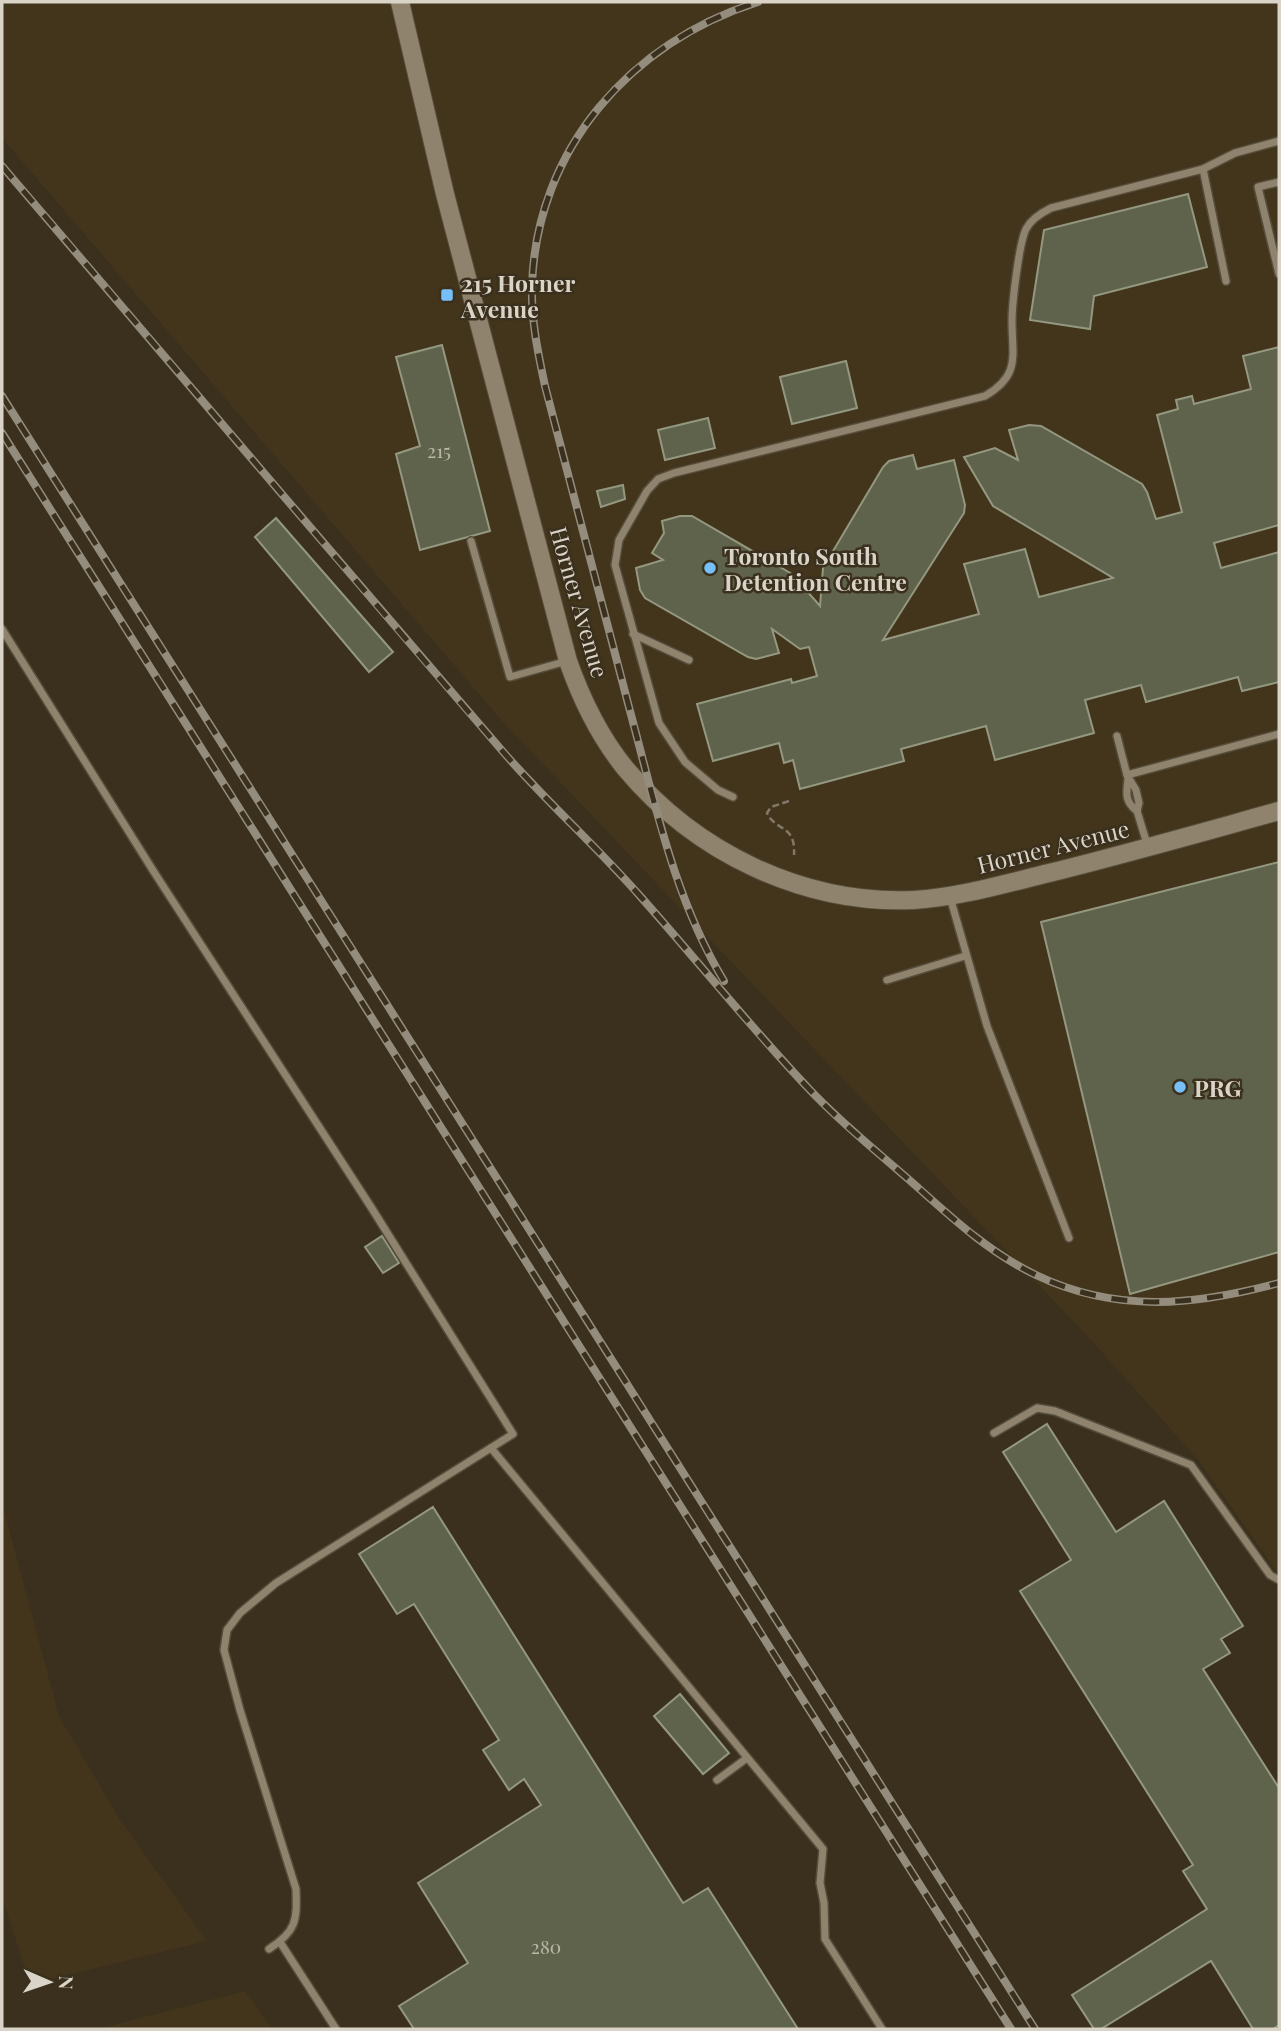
<svg xmlns="http://www.w3.org/2000/svg" width="1281" height="2031" viewBox="0 0 1281 2031" font-family="'Playfair Display',serif">
<rect width="100%" height="100%" fill="#3a301d"/>
<g fill="#43351b">
<path d="M2,2h1277v1573l-81,-115 -106,-119 -590,-620 -500,-583z"/>
<path d="M2,1503l57,213 61,104 87,121 -177,43 -28,-87z"/>
<path d="M245,1991l27,38h-174z"/>
</g>
<g fill="#5f634c" stroke="#949880" stroke-width="2">
<path d="M1188,194l19,73 -113,29 -4,33 -60,-9 14,-90z"/>
<path d="M442,345l48,186 -70,19 -24,-96 24,-8 -24,-89z"/>
<path d="M1279,347v178l-65,18 7,25 58,-16v130l-37,9 -4,-14 -92,25 -5,-17 -56,15 9,33 -99,27 -9,-34 -85,23 3,12 -104,28 -7,-29 -9,3 -5,-20 -66,18 -16,-57 94,-25 1,4 25,-7 -8,-29 -9,2 -28,-20 7,24 -23,6 -8,-2 -103,-59 -5,-8 -4,-22 27,-8 -11,-7 12,-20 -2,-12 18,-5h12l100,58 28,32 3,-38 60,-101 6,-6 24,-6 4,14 37,-9 11,45 -1,8 -81,127 96,-26 -15,-50 61,-15 14,48 74,-19 -120,-72 -29,-49 31,-9 23,12 -9,-30 20,-5 12,1 101,58 5,8 9,27 26,-7 -25,-97 21,-6 -2,-9 16,-4 2,8 57,-15 -8,-33z"/>
<path d="M846,361l11,47 -65,16 -12,-47z"/>
<path d="M708,418l7,30 -50,12 -7,-30z"/>
<path d="M623,485l2,14 -24,8 -4,-16z"/>
<path d="M276,518l117,134 -24,20 -114,-135z"/>
<path d="M1279,862v390l-149,42 -89,-372z"/>
<path d="M382,1236l17,27 -16,10 -18,-26z"/>
<path d="M1047,1424l69,108 48,-31 79,125 -22,13 9,14 -27,16 76,119v237l-6,4h-20l-42,-68 -110,68h-7l-22,-34 135,-86 -24,-38 10,-6 -173,-274 51,-31 -68,-108z"/>
<path d="M433,1507l250,396 25,-15 90,141h-384l-15,-23 69,-43 -50,-80 123,-78 -17,-26 -15,11 -26,-40 16,-10 -85,-136 -17,10 -38,-60z"/>
<path d="M680,1694l49,59 -26,21 -49,-58z"/>
</g>
<g fill="none" stroke-linecap="round" stroke-linejoin="round">
<defs>
<g id="service">
<path d="M1203,169l23,112"/>
<path d="M1279,182l-21,5 21,87"/>
<path d="M471,541l39,136 57,-16"/>
<path d="M2,629l152,243 217,335 142,227 -237,149 -36,30 -13,17 -3,20 16,60 56,179c1,31 1,42 -27,60"/>
<path d="M633,634l56,26"/>
<path d="M1117,736l10,39 9,15 3,13 -2,8 11,36"/>
<path d="M1127,775l152,-41"/>
<path d="M1128,779c-2,15 -3,23 9,32"/>
<path d="M733,797l-15,-7 -33,-28 -26,-39 -44,-158 4,-25 28,-49 11,-12 16,-6 311,-77c36,-21 27,-40 27,-75 0,-17 7,-78 14,-92 5,-10 15,-16 25,-21l152,-39 32,-16 44,-12"/>
<path d="M950,897l37,129 82,212"/>
<path d="M887,980l78,-24"/>
<path d="M994,1433l43,-25 18,3 136,54 79,110 9,5"/>
<path d="M491,1448l332,401 -3,34 4,20 1,36 57,90"/>
<path d="M717,1780l30,-22"/>
<path d="M280,1942l56,87"/>
</g>
<path id="secondary" d="M400,2l45,192 123,467c13,37 32,76 57,107 70,84 178,137 289,132 46,-3 90,-16 135,-27 77,-19 154,-41 230,-62"/>
</defs>
<use href="#service" stroke="#554d3c" stroke-width="10"/>
<use href="#secondary" stroke="#554d3c" stroke-width="20"/>
<path stroke="#807868" stroke-width="2.5" stroke-dasharray="7 3.5" stroke-linecap="butt" d="M789,801l-18,6 -4,6c9,19 29,11 27,42"/>
<use href="#service" stroke="#8f836d" stroke-width="7"/>
<use href="#secondary" stroke="#8f836d" stroke-width="18"/>
<defs>
<g id="rail">
<path d="M2,166c168,196 334,393 503,588 43,49 92,93 135,142 57,64 111,132 170,194 32,34 70,64 105,95 38,34 75,68 121,90 81,39 160,30 243,8"/>
<path d="M2,396l1033,1633"/>
<path d="M2,433l1009,1596"/>
<path d="M724,981c-50,-83 -69,-178 -94,-270 -28,-108 -57,-217 -85,-325 -7,-33 -14,-66 -13,-100 4,-137 99,-244 226,-284"/>
</g>
</defs>
<use href="#rail" stroke="#948c7d" stroke-width="8"/>
<use href="#rail" stroke="#3a301d" stroke-width="5" stroke-dasharray="16" stroke-linecap="butt"/>
</g>
<g fill="#77bff7" stroke="#3a301d" stroke-width="2.5">
<rect x="440" y="288" width="14" height="14" rx="3.5"/>
<circle cx="710" cy="568" r="7"/>
<circle cx="1180" cy="1087" r="7"/>
</g>
<g text-anchor="middle" dominant-baseline="central" stroke-width="5" stroke-linejoin="round" paint-order="stroke">
<g font-size="19" fill="#bbb8a9">
<text x="439" y="450">215</text>
<text x="546" y="1946">280</text>
</g>
<g font-size="23" font-weight="bold" fill="#dad4c8" stroke="#3a301d" text-anchor="start">
<text x="461" y="282">215 Horner<tspan x="461" dy="26">Avenue</tspan></text>
<text x="724" y="555">Toronto South<tspan x="724" dy="26">Detention Centre</tspan></text>
<text x="1194" y="1087">PRG</text>
</g>
<g font-size="23" fill="#dad4c8" stroke="#3a301d">
<text transform="translate(580 602) rotate(74)">Horner Avenue</text>
<text transform="translate(1053 846) rotate(-14)">Horner Avenue</text>
</g>
</g>
<rect width="1281" height="2031" fill="none" stroke="#dad4c8" stroke-width="7"/>
<g transform="translate(49 1982) rotate(92)" stroke="#3a301d" stroke-width="5" paint-order="stroke">
<path d="M0-5L12 26L0 18L-12 26Z" fill="#dad4c8"/>
<text y="-10" font-size="19" font-weight="bold" text-anchor="middle" fill="#dad4c8">N</text>
</g>
</svg>
